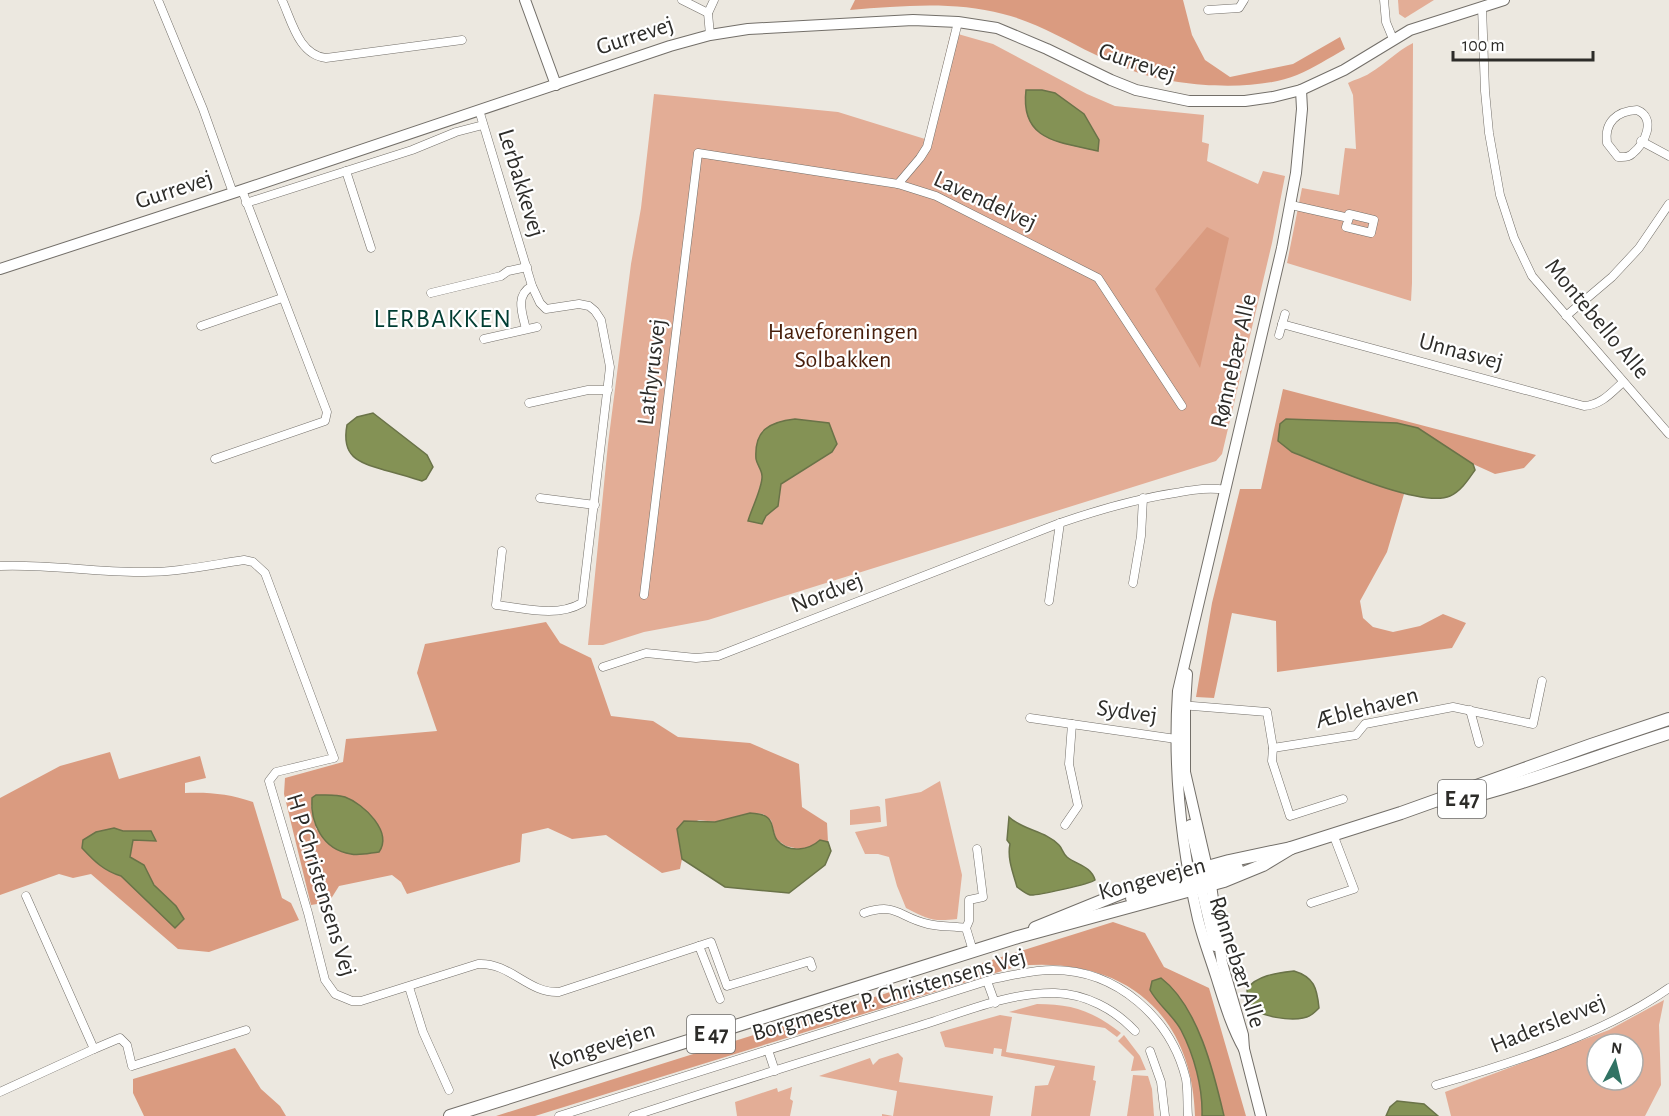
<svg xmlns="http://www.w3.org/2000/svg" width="1669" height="1116" viewBox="0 0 1669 1116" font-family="'Alegreya Sans',sans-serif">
<rect width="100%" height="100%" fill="#ece8e0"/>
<g fill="#e3ad96" fill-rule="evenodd">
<path d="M1398,0h36l-29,18 -6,-4z"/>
<path d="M951,32l42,12 94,50 28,12 89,9 -2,27 7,2 -2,17 51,23 5,-13 22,5 -13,67 -50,211 -6,7 -508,159 -64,12 -41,13h-15l20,-201 23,-180 10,-56 13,-114 184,18 87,27z"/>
<path d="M1413,43l-1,240 -1,18 -124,-38 15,-75 37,7 6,-47 11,1 -3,-54 -5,-12c7,-4 15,-5 22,-10 15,-9 27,-22 43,-30z"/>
<path d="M940,781l22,94 -5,44c-25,3 -29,0 -51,-11l-9,-22 -8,-29 -11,-3h-13l-10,-22 32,-6 -2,-27 36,-7z"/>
<path d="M878,806l2,1 1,15 -31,3v-15z"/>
<path d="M1664,1000l-5,25 2,60 -16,31h-194l-6,-24 164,-62zM1597,1044h36v36h-36z"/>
<path d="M1037,1004c35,0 56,7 84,29l-4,4 -12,-9 -96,-16z"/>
<path d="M1000,1015l12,2 -6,35 89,14 -2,14 3,1 -6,35h-59l4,-30 13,-1 7,-19 -54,-10 1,-7 -8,-1 -1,6 -48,-7 -5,-15z"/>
<path d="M1124,1035l16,21 6,14 -15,1 3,-14 -16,-16z"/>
<path d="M898,1053l5,5 -4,24 94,14 -3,20h-108v-2l11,2 4,-25 -78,-15 51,-18 3,7 6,-6z"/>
<path d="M1133,1075l15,1 4,13 2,27h-27z"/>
<path d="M792,1087l-2,12 3,2 -3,15h-53l-2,-14 42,-14 1,4z"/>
</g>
<g fill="#da9b80" fill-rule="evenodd">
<path d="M855,0h328l9,35 13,25 25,17 63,-13 47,-27 5,12c-16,9 -31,19 -48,26 -41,17 -119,12 -161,-3 -14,-5 -28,-11 -42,-18 -29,-14 -58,-32 -91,-40 -50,-13 -101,-8 -153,-4z"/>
<path d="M1207,227l22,11 -29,130 -45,-79z"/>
<path d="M1283,389l253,66 -12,13 -29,6 -22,-10 -55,-36 -21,-5 -111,-3 -6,4 12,28 112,42 -17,58 -27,49 3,17 10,9 20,5 27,-6 23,-12 23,9 -14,25 -175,24 -1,-51 -44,-8 -18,85 -18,-1 16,-94 28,-114h21z"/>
<path d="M546,622l14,21 31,15 20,58 42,5 25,16 72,6 49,21 3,43 25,16 1,19 -8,-2 -9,8 -12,1 -13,-3 -10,-7 -5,-19 -8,-6 -13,-1 -35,9 -16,-2 -22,9 5,30 -2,10 -18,4 -56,-38 -34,4 -24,-11 -26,6 -2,28 -113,32 -6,-12 -9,-7 -53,11 -10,16 -18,3 -27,-111 1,-16 58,-16 3,-23 91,-8 -20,-58 8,-29zM311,805l68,47 -28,2 -35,-25z"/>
<path d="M110,752l9,27 81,-23 6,22 -21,5v10c24,-1 45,1 68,9l29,96 9,5 8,17 -90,32 -31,-3 -87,-75 -18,4 -14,-4 -59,21v-97l60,-32zM114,828l26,12h-7l-3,17 18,19 11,15 17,15 8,13 -9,8 -54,-51c-17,-5 -27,-15 -39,-28z"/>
<path d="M1113,922l32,11 19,34 45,21 37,128h-22c-10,-37 -18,-76 -39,-109 -6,-10 -16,-19 -24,-29l-9,3 -2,9c8,15 23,25 31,40 13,26 22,58 21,86h-7c-3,-105 -74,-160 -177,-150l-483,150h-39z"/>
<path d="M235,1048l26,41 19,17 6,10h-142l-11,-23v-14z"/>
</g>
<g fill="#849255" stroke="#6a7348" stroke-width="1.5">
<path d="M1026,90h16l13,3 29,21 15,26 -1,11c-39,-9 -78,-10 -72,-61z"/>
<path d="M373,413l54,42 6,12 -7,12 -4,2c-13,-4 -25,-8 -38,-11 -26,-8 -43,-13 -37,-45l10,-8z"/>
<path d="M795,419l34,4 8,21 -5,8 -51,32 -3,22 -12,10 -4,8 -14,-3c3,-11 15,-35 14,-45 0,-6 -5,-11 -6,-17 -2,-29 13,-37 39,-40z"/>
<path d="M1286,419l111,4 21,5 55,36 2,6c-7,10 -14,21 -25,26 -29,13 -127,-32 -158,-44l-14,-11 2,-17z"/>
<path d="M316,795c9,0 20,-1 29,2 19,7 48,35 34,55 -9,1 -20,4 -28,2 -28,-4 -41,-31 -39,-56z"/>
<path d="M750,813c7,1 13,0 18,5 6,5 4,16 9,22 12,14 32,10 43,0l8,2 3,9 -6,14 -36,28 -64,-6 -43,-28 -5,-30 7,-8 31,1z"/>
<path d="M1009,817c13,13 37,14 50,28 3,3 4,9 8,12 10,8 24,9 28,23 -5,4 -59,16 -65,15 -4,-1 -10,-6 -13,-8 -4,-14 -10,-29 -7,-43l-3,-4z"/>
<path d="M114,828l9,3h28l5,10 -23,-1 -3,17 14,8 10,20 22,21 8,13 -9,9 -54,-52c-17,-5 -27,-15 -39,-28l1,-8 13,-8z"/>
<path d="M1294,971c20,6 23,17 25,37 -5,5 -9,9 -16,10 -12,3 -43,-1 -51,-11 -4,-5 -5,-12 -5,-18 10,-14 31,-16 47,-18z"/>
<path d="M1161,978c37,28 53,95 63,138h-22c1,-28 -8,-61 -21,-86 -8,-15 -23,-25 -31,-40l2,-9z"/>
<path d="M1397,1101l27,3 14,12h-52l4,-9z"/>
</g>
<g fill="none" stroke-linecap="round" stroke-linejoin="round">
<defs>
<g id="street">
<path d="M158,0l45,109 30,84"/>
<path d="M282,0c10,22 17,55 44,58l136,-18"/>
<path d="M682,0l26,13"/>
<path d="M1384,0l2,22 7,17"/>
<path d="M1482,7l3,84 4,42 11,62 14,43 18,38 137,158"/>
<path d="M1208,10l31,-2 5,-8"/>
<path d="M710,35l-2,-22 6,-13"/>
<path d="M479,110l53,176 8,17 6,6 33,-5 10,2 6,5 6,9 9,47 -28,236c-26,15 -58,5 -86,2l6,-54"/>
<path d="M1637,110c20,8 8,34 -5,44 -4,4 -9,3 -14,3l-11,-14c-3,-21 10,-32 30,-33z"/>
<path d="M1641,141l28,15"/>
<path d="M346,171l25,77"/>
<path d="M898,184l22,-26 7,-11 31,-125"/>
<path d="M246,203l166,-53 44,-18 27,-7"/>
<path d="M1291,205l58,13v-4l25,6 -3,13 -25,-6 3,-9"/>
<path d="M431,293l70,-17 7,-5 19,-4"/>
<path d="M1566,316l46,-39 27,-29 30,-44"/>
<path d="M1282,324l302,82c17,-1 27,-13 39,-24"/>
<path d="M201,326l81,-28"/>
<path d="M526,329c-4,-16 -11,-34 6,-43"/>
<path d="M1279,335l6,-21"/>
<path d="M484,339l53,-12"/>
<path d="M529,403l59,-13h20"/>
<path d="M215,459l110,-38 2,-9 -85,-222"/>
<path d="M540,498l55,7"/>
<path d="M0,566c46,-2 92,6 139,6 35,1 71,-7 105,-12l9,2 12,11 69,185 -58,14 -7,9 39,132 17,67 10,14 17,7h9l117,-37c32,-2 51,30 81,28l152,-50 16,44 83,-25 2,6"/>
<path d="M1133,583l8,-47 2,-38"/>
<path d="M644,595l54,-442 200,31 38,12 162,82 84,128"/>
<path d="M1049,601l11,-78"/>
<path d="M603,667l43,-14 50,5 22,-2 342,-133c38,-13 75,-24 115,-30 18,-3 33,-6 51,-3"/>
<path d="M1180,705l87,7 6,36 -1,13 18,55 53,-17"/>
<path d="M1470,710l9,33"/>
<path d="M1030,718l146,21"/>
<path d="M1273,748l83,-13 9,-11 88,-17 80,17 9,-43"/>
<path d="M1065,825l13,-19 -9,-42 3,-40"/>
<path d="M1311,903l43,-14 -21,-55"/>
<path d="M864,913c33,-11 34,4 64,11 12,3 25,2 38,4"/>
<path d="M699,946l21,53"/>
<path d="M973,951l-7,-23 3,-7v-21l14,-3 -6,-48"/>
<path d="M987,981l8,22"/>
<path d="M409,987l14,45 26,58"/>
<path d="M94,1049l26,-11 7,7 5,21 114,-36"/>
<path d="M768,1050l7,21"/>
<path d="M1150,1051l11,31 4,34"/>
<path d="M1436,1085c76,-22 168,-51 233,-97"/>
<path d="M0,1092l94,-43 -68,-153"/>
<path d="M559,1116l434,-137c20,-4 39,-9 60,-9 64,0 118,48 133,109 2,12 1,25 2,37"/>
<path d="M633,1116c95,-31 190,-61 286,-90 43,-13 90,-34 136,-33 31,1 59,16 80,38"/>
</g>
<g id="secondary">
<path d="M525,0l31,85"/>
<path d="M0,269l242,-79 428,-144 40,-11 38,-6 165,-9 45,2 39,6 50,21 64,31 25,10 53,11h56l28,-4 28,-7 43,-20 66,-40 94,-30"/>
<path d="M1187,674l-2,32v66l26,113 11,78 21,72 1,14 17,67"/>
<path d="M1190,825l12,52"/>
<path d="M1199,879l16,67"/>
<path d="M1244,1049c-13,-23 -20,-48 -28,-73 -6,-19 -13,-37 -18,-57 -17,-74 -25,-152 -20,-228l104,-443 14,-75 6,-64 -1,-19"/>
</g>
<g id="primary">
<path d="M1443,804c77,-18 151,-47 226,-71"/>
<path d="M1197,882l6,-4 34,-10"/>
<path d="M1132,898l59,-17 14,-11"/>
<path d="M1035,928l101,-41 93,-26 62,-13 110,-35 190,-68 78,-26"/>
<path d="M450,1116l568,-179 206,-56 39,-16 28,-17"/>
</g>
</defs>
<use href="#street" stroke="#736f69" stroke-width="9"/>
<use href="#secondary" stroke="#736f69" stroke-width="12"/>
<use href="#primary" stroke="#736f69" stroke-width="14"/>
<use href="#street" stroke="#fff" stroke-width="8"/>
<use href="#secondary" stroke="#fff" stroke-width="10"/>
<use href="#primary" stroke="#fff" stroke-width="12"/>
</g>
<g text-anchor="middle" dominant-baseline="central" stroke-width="4.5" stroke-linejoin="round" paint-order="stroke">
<g fill="#fff" stroke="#6c6b69" stroke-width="1.5">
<rect x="1438" y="780" width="48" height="38" rx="4.5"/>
<rect x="687" y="1015" width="48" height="38" rx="4.5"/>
</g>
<g font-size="22" font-weight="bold" fill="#2d2c29">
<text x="1462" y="799">E 47</text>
<text x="711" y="1034">E 47</text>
</g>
<g font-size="24" fill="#2d2c29" stroke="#fff">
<text transform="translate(635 36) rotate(-18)">Gurrevej</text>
<text transform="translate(1137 63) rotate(19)">Gurrevej</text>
<text transform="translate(521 183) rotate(73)">Lerbakkevej</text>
<text transform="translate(174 190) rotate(-18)">Gurrevej</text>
<text transform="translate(985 201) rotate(25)">Lavendelvej</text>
<text transform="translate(1597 319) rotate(50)">Montebello Alle</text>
<text transform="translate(1461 352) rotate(15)">Unnasvej</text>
<text transform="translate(1234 361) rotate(-77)">Rønnebær Alle</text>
<text transform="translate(652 372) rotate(-83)">Lathyrusvej</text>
<text transform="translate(827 593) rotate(-21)">Nordvej</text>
<text transform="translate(1367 708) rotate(-15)">Æblehaven</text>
<text transform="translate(1127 712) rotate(8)">Sydvej</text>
<text transform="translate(1152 879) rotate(-15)">Kongevejen</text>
<text transform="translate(321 885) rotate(73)">H P Christensens Vej</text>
<text transform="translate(1237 962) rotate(72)">Rønnebær Alle</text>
<text transform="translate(889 995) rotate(-16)">Borgmester P. Christensens Vej</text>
<text transform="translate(1548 1024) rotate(-22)">Haderslevvej</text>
<text transform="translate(602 1046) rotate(-18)">Kongevejen</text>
</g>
<g font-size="24" fill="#471e0b" stroke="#fff">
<text x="843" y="332">Haveforeningen<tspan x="843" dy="28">Solbakken</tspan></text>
</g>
<g font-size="26" letter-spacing="1.5" fill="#003d32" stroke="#fff">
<text x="443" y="319">LERBAKKEN</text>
</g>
</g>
<g transform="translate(1615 1062) rotate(7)"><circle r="28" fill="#ffffff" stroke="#ababa9" stroke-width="1.5"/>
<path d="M0-4.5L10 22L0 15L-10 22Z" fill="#317364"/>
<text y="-9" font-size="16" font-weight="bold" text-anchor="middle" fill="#2d2c29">N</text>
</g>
<path d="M1453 51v9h140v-9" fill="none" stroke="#2d2c29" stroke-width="3"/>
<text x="1462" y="51" font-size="18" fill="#2d2c29" stroke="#ffffff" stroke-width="4.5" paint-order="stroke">100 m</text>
</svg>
